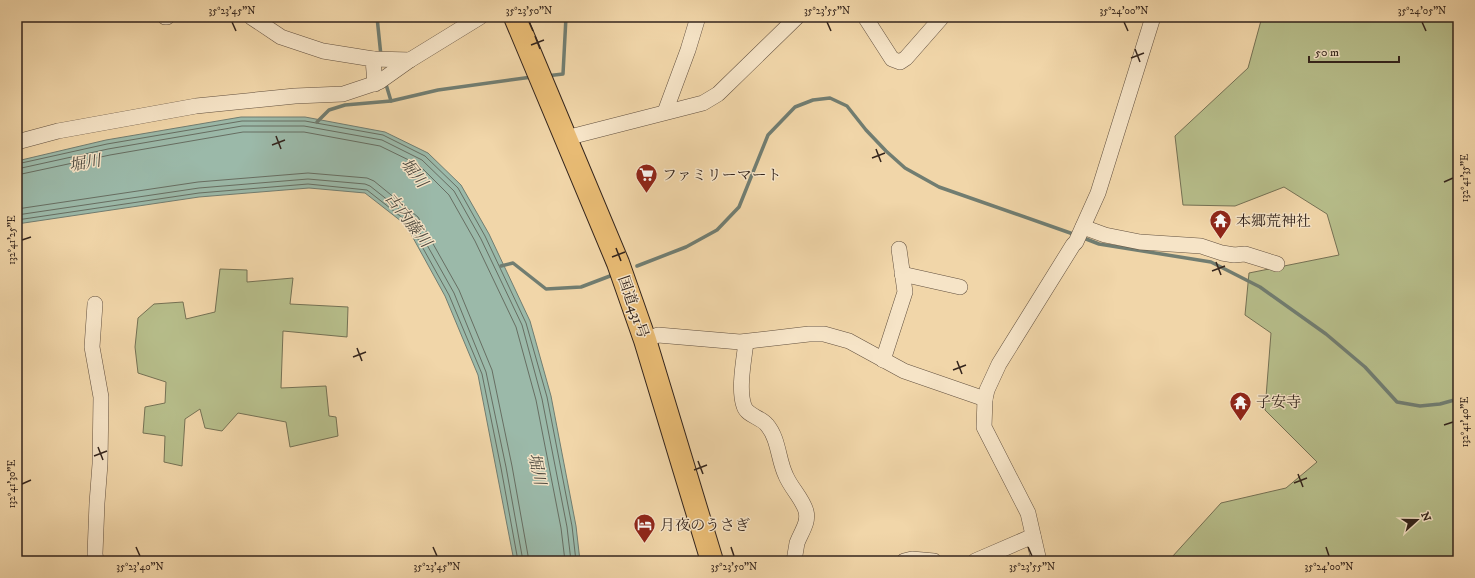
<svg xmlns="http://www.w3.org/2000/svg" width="1475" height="578" viewBox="0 0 1475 578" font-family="'IM FELL DW Pica','Noto Serif JP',serif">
<rect width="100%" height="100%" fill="#f1d6a9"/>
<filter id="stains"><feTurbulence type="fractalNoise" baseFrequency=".005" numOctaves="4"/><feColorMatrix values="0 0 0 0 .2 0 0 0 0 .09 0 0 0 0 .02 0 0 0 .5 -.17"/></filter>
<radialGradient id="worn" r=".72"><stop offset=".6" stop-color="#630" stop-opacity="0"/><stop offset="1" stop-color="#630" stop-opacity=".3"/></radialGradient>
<g fill="#b7be8b" stroke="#757154">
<path d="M1262,17h196v544h-340l4,-4h50l49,-54 65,-15 31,-26 -52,-52 6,-77 -26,-18 4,-42 90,-18 -12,-41 -43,-27 -49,19 -52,-1 -8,-69 73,-68z"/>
<path d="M220,269l27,1v12l46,-4 -3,26 58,3 -1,30 -64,-6 -2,57 45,-2 3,30 7,1 2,19 -48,11 -4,-25 -48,-9 -16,18 -17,-3 -5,-19 -15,10 -3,47 -18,-4 1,-26 -22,-3 2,-26 20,-4 1,-21 -28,-9 -3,-26 3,-29 16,-14 29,-2 3,17 29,-7z"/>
</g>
<path fill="#9bb9a9" stroke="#717d71" d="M241,117h64l80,15 43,21 33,32 28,49 41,87 21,75 25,130 4,35h-66l-36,-186 -33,-79 -39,-71 -41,-32 -56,-5 -110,9 -182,27v-63l89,-21z"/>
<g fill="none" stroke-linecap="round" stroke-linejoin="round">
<g stroke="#676e62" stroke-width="1">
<path d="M17,164l90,-20 135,-23h63l78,14 42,21 33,32 27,48 41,87 21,74 25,129 4,35"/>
<path d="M17,169l91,-20 134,-23h62l78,14 40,20 32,31 27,48 41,86 20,74 25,128 4,34"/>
<path d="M17,175l93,-20 133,-23h61l76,14 39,19 30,30 26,46 41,86 20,73 25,128 4,33"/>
<path d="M17,209l181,-27 110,-9 59,5 7,3 44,36 41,73 33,80 20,96 17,95"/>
<path d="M17,215l182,-27 109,-9 57,5 5,2 43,34 41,73 32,79 20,95 17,94"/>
<path d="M17,220l182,-27 109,-9 59,6 42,33 40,72 33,79 19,94 17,93"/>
</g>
<g stroke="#717d71" stroke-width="3.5">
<path d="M377,17l4,39"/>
<path d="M546,76l17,-2 3,-57"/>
<path d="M391,101l47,-11 94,-13"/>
<path d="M317,122l12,-12 16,-5 46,-4 -6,-20"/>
<path d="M1081,237l18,7 112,18 49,25 66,47 39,33 32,35 23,4 20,-2 18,-5"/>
<path d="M501,266l12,-3 33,26 35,-2 29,-11"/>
<path d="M637,266l49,-19 31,-17 22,-23 29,-72 27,-28 18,-7 17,-2 17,8 19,24 20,21 19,17 34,19 137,48"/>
</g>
<defs>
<g id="minor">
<path d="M165,17h2"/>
<path d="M251,17l30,20 42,14 50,8 2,25"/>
<path d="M865,17l27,42 8,3 6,-4 36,-41"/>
<path d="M373,59l37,1"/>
<path d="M665,112l23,-62 10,-33"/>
<path d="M566,138l137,-35 15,-9 79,-77"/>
<path d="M17,142l41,-11 138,-25 99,-10 48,-2 36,-12 31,-22 70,-43"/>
<path d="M1083,227l22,8 35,7 61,4 21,7 12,2 11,-1 32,10"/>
<path d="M902,274l58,13"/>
<path d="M95,304l-3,43 9,50 -1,67 -3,39 -2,51 1,7"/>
<path d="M645,340l13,-5 82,7 69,-8h15l25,7 55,30 81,28"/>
<path d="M746,342c-2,18 -8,47 -2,64 3,10 17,11 23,19 12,14 11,35 19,51 5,12 16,22 20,35 3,12 -5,21 -9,32 -1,6 -2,12 -3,18"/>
<path d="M883,360l22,-68 -6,-43"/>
<path d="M904,561l8,-2 22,2"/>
<path d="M975,561l58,-25"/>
<path d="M1039,561l-11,-48 -44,-86 1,-28 2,-9 12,-26 74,-119 3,-3 22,-49 55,-176"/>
</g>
<path id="highway" d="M515,17l103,246 27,77 67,221"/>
</defs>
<use href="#minor" stroke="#62503f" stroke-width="16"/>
<use href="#highway" stroke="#33241c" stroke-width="24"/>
<use href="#minor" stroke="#f6e4c7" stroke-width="15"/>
<use href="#highway" stroke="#e8bb74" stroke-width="22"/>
</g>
<path fill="none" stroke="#33241c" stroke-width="1.5" d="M232,22l4,9M529,22l4,9M827,22l4,9M1124,22l4,9M1422,22l4,9M535,36l5,13M531,45l13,-5M1135,49l5,13M1131,58l13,-5M276,136l5,13M272,145l13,-5M876,149l5,13M872,158l13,-5M1444,182l9,-4M22,240l9,-3M616,248l5,13M612,257l13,-5M1216,262l5,13M1212,271l13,-5M357,348l5,13M353,357l13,-5M957,361l5,13M953,370l13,-5M1444,425l9,-3M98,447l5,13M94,456l13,-5M698,461l5,13M694,470l13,-5M1298,474l5,13M1294,483l13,-5M22,484l9,-4M136,547l4,9M433,547l4,9M731,547l3,9M1028,547l4,9M1326,547l3,9"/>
<defs>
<symbol id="supermarket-pin" viewBox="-11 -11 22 30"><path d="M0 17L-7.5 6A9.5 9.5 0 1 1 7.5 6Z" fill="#8f2418" stroke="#f6e4c7"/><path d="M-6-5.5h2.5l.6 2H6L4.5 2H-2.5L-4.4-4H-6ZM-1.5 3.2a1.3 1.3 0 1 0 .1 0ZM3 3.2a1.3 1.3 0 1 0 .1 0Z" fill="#fff"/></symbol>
<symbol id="temple-pin" viewBox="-11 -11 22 30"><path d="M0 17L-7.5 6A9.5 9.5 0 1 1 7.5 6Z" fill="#8f2418" stroke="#f6e4c7"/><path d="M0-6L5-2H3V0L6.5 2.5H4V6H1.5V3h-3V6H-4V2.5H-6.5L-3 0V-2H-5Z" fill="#fff"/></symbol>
<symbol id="hotel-pin" viewBox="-11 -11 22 30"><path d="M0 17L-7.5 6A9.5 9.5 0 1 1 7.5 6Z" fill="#8f2418" stroke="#f6e4c7"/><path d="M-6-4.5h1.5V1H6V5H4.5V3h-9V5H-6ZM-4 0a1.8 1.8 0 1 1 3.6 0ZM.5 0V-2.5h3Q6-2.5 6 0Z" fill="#fff"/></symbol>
</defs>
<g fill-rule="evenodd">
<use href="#supermarket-pin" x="634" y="162" width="25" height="34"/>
<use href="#temple-pin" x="1208" y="208" width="25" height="34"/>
<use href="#temple-pin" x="1228" y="390" width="25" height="34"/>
<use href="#hotel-pin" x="632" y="512" width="25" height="34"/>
</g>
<g text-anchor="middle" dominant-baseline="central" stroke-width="3" stroke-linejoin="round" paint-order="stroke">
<g font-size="15" fill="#33241c" stroke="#f6e4c7" text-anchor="start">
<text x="662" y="175">ファミリーマート</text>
<text x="1236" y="221">本郷荒神社</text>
<text x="1256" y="402">子安寺</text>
<text x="660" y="525">月夜のうさぎ</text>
</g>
<g font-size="15" fill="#33241c" stroke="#f6e4c7">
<text transform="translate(633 307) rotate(71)">国道431号</text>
</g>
<g font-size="16" font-style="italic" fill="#4d493f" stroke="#f6e4c7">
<text transform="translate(85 163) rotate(-10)">堀川</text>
<text transform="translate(414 173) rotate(52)">堀川</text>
<text transform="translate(408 220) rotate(52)">古内藤川</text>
<text transform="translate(537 469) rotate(78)">堀川</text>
</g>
</g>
<rect width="1475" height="578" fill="none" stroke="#f1d6a9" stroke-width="44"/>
<g transform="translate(1417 520) rotate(69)" stroke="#f6e4c7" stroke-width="3" paint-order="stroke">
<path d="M0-3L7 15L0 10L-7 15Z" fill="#33241c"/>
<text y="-6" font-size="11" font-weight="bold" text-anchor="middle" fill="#33241c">N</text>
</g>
<path d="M1309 56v6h90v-6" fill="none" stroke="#33241c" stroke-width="2"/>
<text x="1315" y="56" font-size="12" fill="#33241c" stroke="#f6e4c7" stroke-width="3" paint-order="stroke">50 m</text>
<rect x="22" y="22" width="1431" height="534" fill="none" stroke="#33241c" stroke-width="1.5"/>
<g font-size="10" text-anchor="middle" fill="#33241c">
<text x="232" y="14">35°23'45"N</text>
<text x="529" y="14">35°23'50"N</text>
<text x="827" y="14">35°23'55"N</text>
<text x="1124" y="14">35°24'00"N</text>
<text x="1422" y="14">35°24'05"N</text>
<text transform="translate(1464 178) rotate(-90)" y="4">132°41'35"E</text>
<text transform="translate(11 240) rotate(-90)" y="4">132°41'25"E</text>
<text transform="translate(1464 422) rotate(-90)" y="4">132°41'40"E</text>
<text transform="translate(11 484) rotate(-90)" y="4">132°41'30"E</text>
<text x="140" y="570">35°23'40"N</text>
<text x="437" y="570">35°23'45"N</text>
<text x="734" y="570">35°23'50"N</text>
<text x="1032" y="570">35°23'55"N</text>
<text x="1329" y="570">35°24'00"N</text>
</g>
<rect width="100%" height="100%" filter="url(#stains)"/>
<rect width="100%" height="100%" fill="url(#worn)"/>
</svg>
